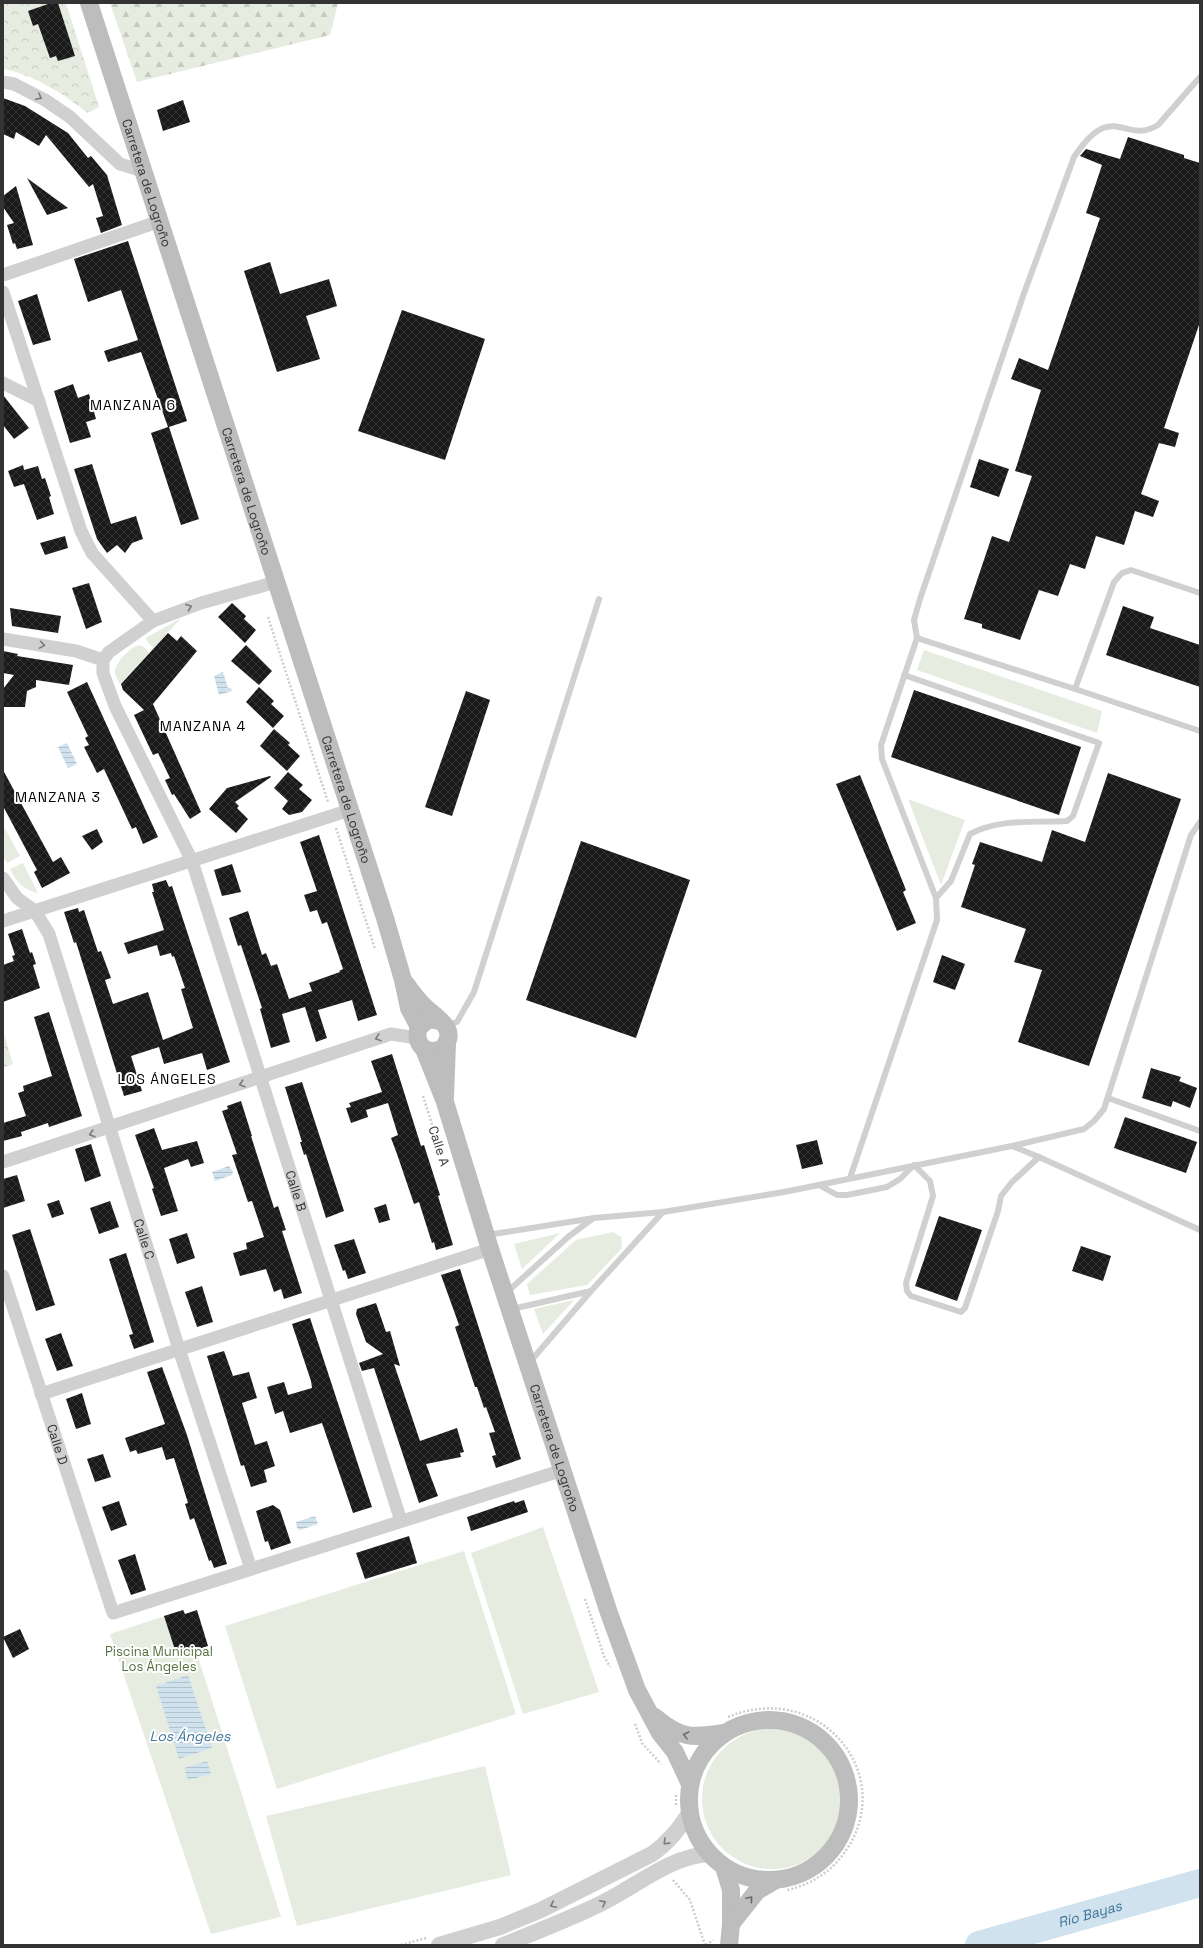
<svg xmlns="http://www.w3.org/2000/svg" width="1203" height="1948" viewBox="0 0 1203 1948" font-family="'Space Grotesk',sans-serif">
<defs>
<pattern id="forest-firs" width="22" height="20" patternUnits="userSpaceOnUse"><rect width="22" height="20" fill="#e6ecdf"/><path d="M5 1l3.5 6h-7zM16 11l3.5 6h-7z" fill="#c6cbc0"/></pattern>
<pattern id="park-crowns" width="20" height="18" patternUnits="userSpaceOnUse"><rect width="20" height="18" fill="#e6ecdf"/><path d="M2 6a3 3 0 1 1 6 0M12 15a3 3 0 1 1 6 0" fill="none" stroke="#c6cbc0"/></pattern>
<pattern id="water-rules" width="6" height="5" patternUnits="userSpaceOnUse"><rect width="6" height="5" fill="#cfe2ee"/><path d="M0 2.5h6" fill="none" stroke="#b2c2cd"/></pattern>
<pattern id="building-cross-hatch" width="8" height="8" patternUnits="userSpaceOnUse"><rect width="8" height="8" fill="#1a1a1a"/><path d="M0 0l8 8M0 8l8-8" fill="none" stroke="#333"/></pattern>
</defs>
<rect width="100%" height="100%" fill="#fff"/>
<g fill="#e6ecdf">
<path d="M181,618l-27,30 -6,-5 -2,-5z"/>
<path d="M139,645l5,2 5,6 -29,31c-2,-4 -5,-8 -5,-12 0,-10 15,-24 24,-27z"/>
<path d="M924,650l178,61 -5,22 -180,-63z"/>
<path d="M908,799l57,21 -24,65z"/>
<path d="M3,825l17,31 -13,7 -4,-7z"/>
<path d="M23,863l15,30c-14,-3 -22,-11 -28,-24z"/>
<path d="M613,1232l8,5 1,11 -35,37 -57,10 -3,-11 49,-44z"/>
<path d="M560,1233l-38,36 -8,-25z"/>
<path d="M574,1300l-31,34 -9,-25z"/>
<path d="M543,1527l56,165 -76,22 -52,-161z"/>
<path d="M464,1551l52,163 -239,75 -52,-163z"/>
<path d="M183,1610l98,307 -70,17 -101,-300z"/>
<circle cx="772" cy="1799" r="70"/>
<path d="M485,1766l26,109 -214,51 -31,-110z"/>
</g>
<path fill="url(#forest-firs)" d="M110,3h228l-8,32 -193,47z"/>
<g fill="url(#park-crowns)">
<path d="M3,3h63l33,104 -11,6c-25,-19 -53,-38 -85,-44z"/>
<path d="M3,1031l10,33 -10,4z"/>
</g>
<g fill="url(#water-rules)">
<path d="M223,672l5,16h3l1,3 -13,4 -5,-19z"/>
<path d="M67,743l10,21 -9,4 -10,-21z"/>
<path d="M229,1166l4,6 -1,3 -17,6 -3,-9z"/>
<path d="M315,1516l3,8 -18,6 -3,-2 -1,-6z"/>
<path d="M188,1675l24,73 -33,11 -23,-73z"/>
<path d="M207,1761l4,13 -23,6 -4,-12z"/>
</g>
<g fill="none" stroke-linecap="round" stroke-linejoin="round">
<path stroke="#cfe2ee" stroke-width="28" id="s1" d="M979,1945l221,-62"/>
</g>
<g fill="url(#building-cross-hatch)">
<path d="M51,3h7l17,53 -17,5 -2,-5 -6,2 -12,-34 -5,2 -5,-15z"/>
<path d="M3,98l22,8 43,27 20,25 3,-2 16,19 15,50 -21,8 -5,-15 7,-2 -10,-32 -4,3 -43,-52 -7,11 -23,-14 -2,7 -11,-5z"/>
<path d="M183,100l7,22 -27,9 -6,-21z"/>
<path d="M1128,137l56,18v3l16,5v159l-36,106 15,5 -4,14 -16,-4 -18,51 18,7 -6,16 -18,-6 -11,34 -28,-9 -11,33 -15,-5 -12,32 -19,-6 -19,50 -38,-12v-4l-18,-5 28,-83 17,6 23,-66 -17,-5 26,-81 -30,-11 8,-21 29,12 52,-152 -14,-5 16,-48 -22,-9 6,-7 34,10z"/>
<path d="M27,178l41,30 -21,7z"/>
<path d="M16,186l17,59 -16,4 -2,-6 -2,1 -6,-19 7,-2 -11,-16v-11z"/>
<path d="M128,241l59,180 -18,6 30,92 -18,6 -30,-92 17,-6 -27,-75 -33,10 -4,-11 34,-11 -17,-50 -33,12 -14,-43z"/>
<path d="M270,262l10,32 49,-15 8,27 -31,10 14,43 -43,13 -33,-101z"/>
<path d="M37,294l14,46 -18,5 -15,-44z"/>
<path d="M402,310l83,29 -40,121 -87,-29z"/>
<path d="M73,384l5,14 11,-4 7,25 -10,3 5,15 -21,6 -16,-52z"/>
<path d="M3,395l26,33 -15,11 -11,-14z"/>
<path d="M979,459l30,10 -10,28 -29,-10z"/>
<path d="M92,464l19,60 25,-8 7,23 -11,4 -7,10 -8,-8 -10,8 -10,-14 -23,-70z"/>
<path d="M23,465l1,5 14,-4 4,13 3,-1 6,18 -2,1 5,17 -17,6 -13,-36 -10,3 -6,-16z"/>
<path d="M65,536l3,12 -23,7 -5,-12z"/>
<path d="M89,583l13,39 -16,7 -14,-41z"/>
<path d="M232,603l14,13 -2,3 12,11 -11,13 -27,-26z"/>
<path d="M1123,606l31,11 -4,11 50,17v42l-94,-32z"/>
<path d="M10,608l51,8 -3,17 -46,-7z"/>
<path d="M168,633l9,8 4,-5 16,15 -44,53 48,108 -11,7 -16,-25 -2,1 -7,-15 5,-2 -12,-25 -5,2 -19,-40 10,-5 -21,-20 -2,-6z"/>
<path d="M246,645l26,26 -13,14 -28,-24z"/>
<path d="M3,651l15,3 -1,2 56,9 -4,20 -33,-5v7l-9,4 -2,16h-22v-18l11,-14 -11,-2z"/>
<path d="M87,682l71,155 -15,7 -7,-17 -4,2 -28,-60 -7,4 -13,-26 5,-2 -4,-7 3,-2 -21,-44z"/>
<path d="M259,687l15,14 -3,3 13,12 -11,12 -27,-26z"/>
<path d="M914,690l167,57 -22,68 -168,-58z"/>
<path d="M466,691l24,9 -38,116 -27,-9z"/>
<path d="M274,729l16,14 -2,2 12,11 -13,15 -27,-25z"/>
<path d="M3,770l50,92 8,-5 9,16 -28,15 -8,-16 3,-2 -34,-64z"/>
<path d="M288,772l15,13 -4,4 13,11 -10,12 -13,3 -7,-6 6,-8 -14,-13z"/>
<path d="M1108,773l73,26 -92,267 -71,-24 24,-72 -28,-8 12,-33 -65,-22 14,-42 -3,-1 8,-22 62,20 10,-32 33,12z"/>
<path d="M860,775l46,115 -3,2 13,31 -19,8 -61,-147z"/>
<path d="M270,776l1,1 -36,25 4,4 -2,2 11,11 -12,14 -27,-24 18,-21z"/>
<path d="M97,829l6,13 -11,8 -10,-14z"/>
<path d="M319,835l58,180 -19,6 -6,-21 -34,10 9,28 -11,4 -11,-35 -23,7 8,28 -19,6 -11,-39 2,-1 -21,-63 -3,1 -9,-28 19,-7 14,44 4,-2 5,13 6,-2 12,35 23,-8 -3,-8 31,-11 -1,-1 4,-2 -16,-47 -5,2 -5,-14 -7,2 -6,-17 13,-4 -17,-49z"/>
<path d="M581,841l109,39 -54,158 -110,-38z"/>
<path d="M232,864l9,28 -19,4 -8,-26z"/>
<path d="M166,880l3,7 3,-1 58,176 -23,8 -5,-17 -38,11 -5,-17 -28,9 11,35 -18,5 -48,-154 -2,1 -10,-31 14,-4 1,4 5,-2 14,42 3,-1 10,27 -6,2 8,24 35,-12 15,48 30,-12 -12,-39 4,-1 -11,-32 -2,1 -1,-4 -11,3 -3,-11 -29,9 -4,-11 40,-13 -12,-38h2l-2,-8z"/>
<path d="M22,929l8,24 2,-1 4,12 -3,1 7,23 -37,14v-37l11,-4 -2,-5 3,-1 -7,-21z"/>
<path d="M942,955l23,9 -10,26 -22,-8z"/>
<path d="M49,1012l33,104 -33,11 -1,-4 -27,9 1,4 -19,5v-18l23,-7 -8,-23 6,-2 -1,-5 29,-10 -18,-59z"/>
<path d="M392,1054l29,92 3,-1 16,50 -2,1 15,49 -17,5 -2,-8 -2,1 -13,-41 -5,2 -17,-50 -6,-16 7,-3 -10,-32 -22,7 2,7 -17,6 -5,-15 5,-1 -2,-4 33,-11 -11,-31z"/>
<path d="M1151,1068l30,9 -2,4 18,7 -7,20 -17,-7 -2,6 -29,-9z"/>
<path d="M302,1082l42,129 -18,7 -20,-64 -2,1 -4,-13h2l-17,-55z"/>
<path d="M241,1101l11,35h-1l23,72 4,-2 8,24 -4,1 20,62 -18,6 -3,-10 -7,3 -8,-23 -26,7 -7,-23 14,-4 -1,-6 18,-6 -12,-36 -4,1 -16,-47 5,-1 -15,-43 6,-2 -1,-3z"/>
<path d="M1125,1117l72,25 -11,31 -72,-25z"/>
<path d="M154,1128l8,22 35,-9 7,22 -13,4 -3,-8 -24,9 14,43 -17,5 -9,-27 2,-1 -19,-53z"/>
<path d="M817,1140l6,24 -21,5 -6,-24z"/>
<path d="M91,1144l10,32 -16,6 -10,-33z"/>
<path d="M17,1175l8,26 -22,7v-29z"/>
<path d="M59,1200l5,14 -12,4 -5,-14z"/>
<path d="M110,1201l9,26 -20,7 -9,-26z"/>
<path d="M386,1204l4,16 -11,3 -5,-15z"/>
<path d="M939,1216l43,14 -25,71 -42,-15z"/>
<path d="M30,1229l25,76 -19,6 -24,-76z"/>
<path d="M187,1233l8,25 -18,6 -8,-25z"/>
<path d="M354,1239l12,34 -18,6 -3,-9 -2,1 -9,-26z"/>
<path d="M1081,1246l30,10 -8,25 -31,-10z"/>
<path d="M126,1253l28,89 -20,7 -5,-14 4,-1 -24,-75z"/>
<path d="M460,1269l61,190 -25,9 -4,-12 4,-1 -7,-22 6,-1 -9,-25 -2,1 -7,-21h-2l-20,-60 4,-2 -18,-50z"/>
<path d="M202,1286l11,36 -16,5 -12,-35z"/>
<path d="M376,1303l10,29 4,-1 10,35 -6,-2 26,77 37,-13 7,24 -4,1 1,4 -35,7 12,32 -19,7 -45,-135 -12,3 -3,-8 24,-9 -17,-12 -10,-28 1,-5z"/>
<path d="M310,1318l62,189 -19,6 -31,-90 -32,10 -7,-22 -8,3 -8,-27 17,-5 4,13 24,-7 -1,-7 -19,-57z"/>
<path d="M61,1333l12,33 -16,5 -12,-32z"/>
<path d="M224,1351l9,25 16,-4 8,26 -15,5 13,42 12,-4 8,25 -11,4 3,12 -16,5 -7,-22 -3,1 -34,-110z"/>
<path d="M162,1367l25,68 40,129 -13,4 -3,-8 -2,1 -15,-43 -4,2 -5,-16 3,-1 -14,-45 -8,2 -4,-13 -24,7 -2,-4 -6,2 -5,-14 40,-14 -18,-52z"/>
<path d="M82,1393l9,31 -15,5 -10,-30z"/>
<path d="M103,1454l8,23 -16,5 -8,-23z"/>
<path d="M524,1500l4,12 -57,19 -4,-14 47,-16 1,2z"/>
<path d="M119,1501l8,24 -16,6 -9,-24z"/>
<path d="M273,1505l7,5 11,33 -20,7 -3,-9 -3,1 -9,-31z"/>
<path d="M409,1536l8,27 -52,16 -9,-26z"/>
<path d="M135,1554l11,36 -15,5 -13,-35z"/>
<path d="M183,1610l2,4 12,-4 11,36 -31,10 -13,-40z"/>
<path d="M20,1629l9,20 -16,9 -10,-21z"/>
</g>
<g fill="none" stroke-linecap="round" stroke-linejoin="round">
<g stroke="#cdcdcd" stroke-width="2.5" stroke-dasharray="2 2" stroke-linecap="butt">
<path d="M268,617l60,185"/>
<path d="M336,828l39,121"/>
<path d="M423,1096l15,47"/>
<path d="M585,1599l19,57 6,11"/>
<path d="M728,1717c96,-40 178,67 109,145 -13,14 -31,24 -50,28"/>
<path d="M635,1724l7,19 19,21"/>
<path d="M676,1805v-11"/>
<path d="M673,1880l17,20 15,45"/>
<path d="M401,1945l25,-7"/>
<path d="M706,1945l7,-5"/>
</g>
<g stroke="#d0d0d0" stroke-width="6">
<path d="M917,638l-3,-18 6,-21 103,-303 51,-139c39,-59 50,-11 84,-32l42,-48"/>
<path d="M904,675l195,68 -26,73 -6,5c-33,2 -67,-3 -97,13l-19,47 -15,17"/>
<path d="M1075,689l39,-107 8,-9 9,-3 69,23"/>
<path d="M448,1025l9,-3 17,-30 125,-393"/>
<path d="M1108,1098l92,33"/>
<path d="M1012,1146l27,11 161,73"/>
<path d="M850,1178l87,-258 -1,-22 -54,-139 -1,-14 36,-107 158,51 125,42"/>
<path d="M819,1185l18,10h10l40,-8 13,-8 14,-14 16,16 3,15 -27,87 1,8 4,5 50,16 4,-4 33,-97 3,-15 11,-14 27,-25"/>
<path d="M487,1235l107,-17 69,-6 121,-20 228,-46 72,-17 10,-8 10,-12 87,-274 9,-13"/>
<path d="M506,1293l62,-56 24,-18"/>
<path d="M512,1309l79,-18"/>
<path d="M529,1363l62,-72 72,-79"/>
</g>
<g stroke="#d0d0d0" stroke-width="13">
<path d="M3,82l11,2 31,16 25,17 50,47 23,7"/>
<path d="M3,275l157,-54"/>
<path d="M3,292l78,239 11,22 61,68"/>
<path d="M3,383l36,18"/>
<path id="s2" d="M276,582l-75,21 -48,18 -44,31 -6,8v13l12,33 77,155 209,660"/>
<path d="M3,639l73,12 27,9"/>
<path id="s3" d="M3,878l14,20 18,13 14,23 130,415 72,220"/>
<path d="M3,921l347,-111"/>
<path d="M3,1162l388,-128 26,4"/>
<path id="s4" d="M3,1276l110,337 450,-143"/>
<path d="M41,1394l449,-145"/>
</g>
<g stroke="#d0d0d0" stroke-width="16">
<path d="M439,1945l61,-18 41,-17 111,-56c17,-12 27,-25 38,-42"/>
<path d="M503,1945c33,-13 67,-26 99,-42 35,-17 68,-47 108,-49"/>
</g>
<g stroke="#bdbdbd" stroke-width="18">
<path id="s5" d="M89,3l296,915 18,62 6,28 10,19"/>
<path d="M406,984c5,7 10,14 16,20 12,13 38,24 21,44 -17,9 -30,-4 -24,-21l10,-8 12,2"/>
<path id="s6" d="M424,1049l21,53 45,147 119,364 28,77 23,43 15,19 15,32"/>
<path d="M445,1097l2,-54"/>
<path d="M655,1717c26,22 37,21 69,16"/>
<circle cx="769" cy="1800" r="80"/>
<path d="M724,1867l7,23v34l-2,21"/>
<path d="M731,1924l26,-33 17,-10"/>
</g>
</g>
<defs><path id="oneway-chevron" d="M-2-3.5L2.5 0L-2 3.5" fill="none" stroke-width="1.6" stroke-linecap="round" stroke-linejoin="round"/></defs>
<g stroke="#7a7a7a">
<use href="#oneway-chevron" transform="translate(39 97) rotate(27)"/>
<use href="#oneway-chevron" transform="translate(189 607) rotate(-20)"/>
<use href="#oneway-chevron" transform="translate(42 645) rotate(9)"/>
<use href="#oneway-chevron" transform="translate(378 1038) rotate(161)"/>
<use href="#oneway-chevron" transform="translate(242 1084) rotate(162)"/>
<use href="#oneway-chevron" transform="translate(92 1134) rotate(162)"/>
<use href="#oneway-chevron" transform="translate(666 1842) rotate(136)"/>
<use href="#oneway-chevron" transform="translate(603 1903) rotate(-27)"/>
<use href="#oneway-chevron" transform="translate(553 1905) rotate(155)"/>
</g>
<g stroke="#6a6a6a">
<use href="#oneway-chevron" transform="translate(686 1735) rotate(-166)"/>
<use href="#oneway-chevron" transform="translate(750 1899) rotate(-50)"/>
</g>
<g text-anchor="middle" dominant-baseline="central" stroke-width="4" stroke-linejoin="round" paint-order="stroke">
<g font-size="13" fill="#333" stroke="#fff">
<text stroke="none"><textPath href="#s5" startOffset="189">Carretera de Logroño</textPath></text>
<text stroke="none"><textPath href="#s5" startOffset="513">Carretera de Logroño</textPath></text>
<text stroke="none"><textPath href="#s5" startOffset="837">Carretera de Logroño</textPath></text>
<text transform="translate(439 1146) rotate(72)">Calle A</text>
<text stroke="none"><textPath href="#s2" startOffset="760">Calle B</textPath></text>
<text stroke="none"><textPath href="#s3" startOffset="393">Calle C</textPath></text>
<text stroke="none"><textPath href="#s4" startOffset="177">Calle D</textPath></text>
<text stroke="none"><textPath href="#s6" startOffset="420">Carretera de Logroño</textPath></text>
</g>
<g font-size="13" fill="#56703f" stroke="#fff">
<text x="159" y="1651">Piscina Municipal<tspan x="159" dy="15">Los Ángeles</tspan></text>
</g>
<g font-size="14" letter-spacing="1" fill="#000" stroke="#fff">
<text x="133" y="405">MANZANA 6</text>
<text x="203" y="726">MANZANA 4</text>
<text x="58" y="797">MANZANA 3</text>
<text x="167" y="1079">LOS ÁNGELES</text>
</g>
<g font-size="14" font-style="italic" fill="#3f7597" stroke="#fff">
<text x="190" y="1736">Los Ángeles</text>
<text stroke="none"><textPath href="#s1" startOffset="115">Río Bayas</textPath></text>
</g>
</g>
<rect width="1203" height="1948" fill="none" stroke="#333333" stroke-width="8"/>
</svg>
